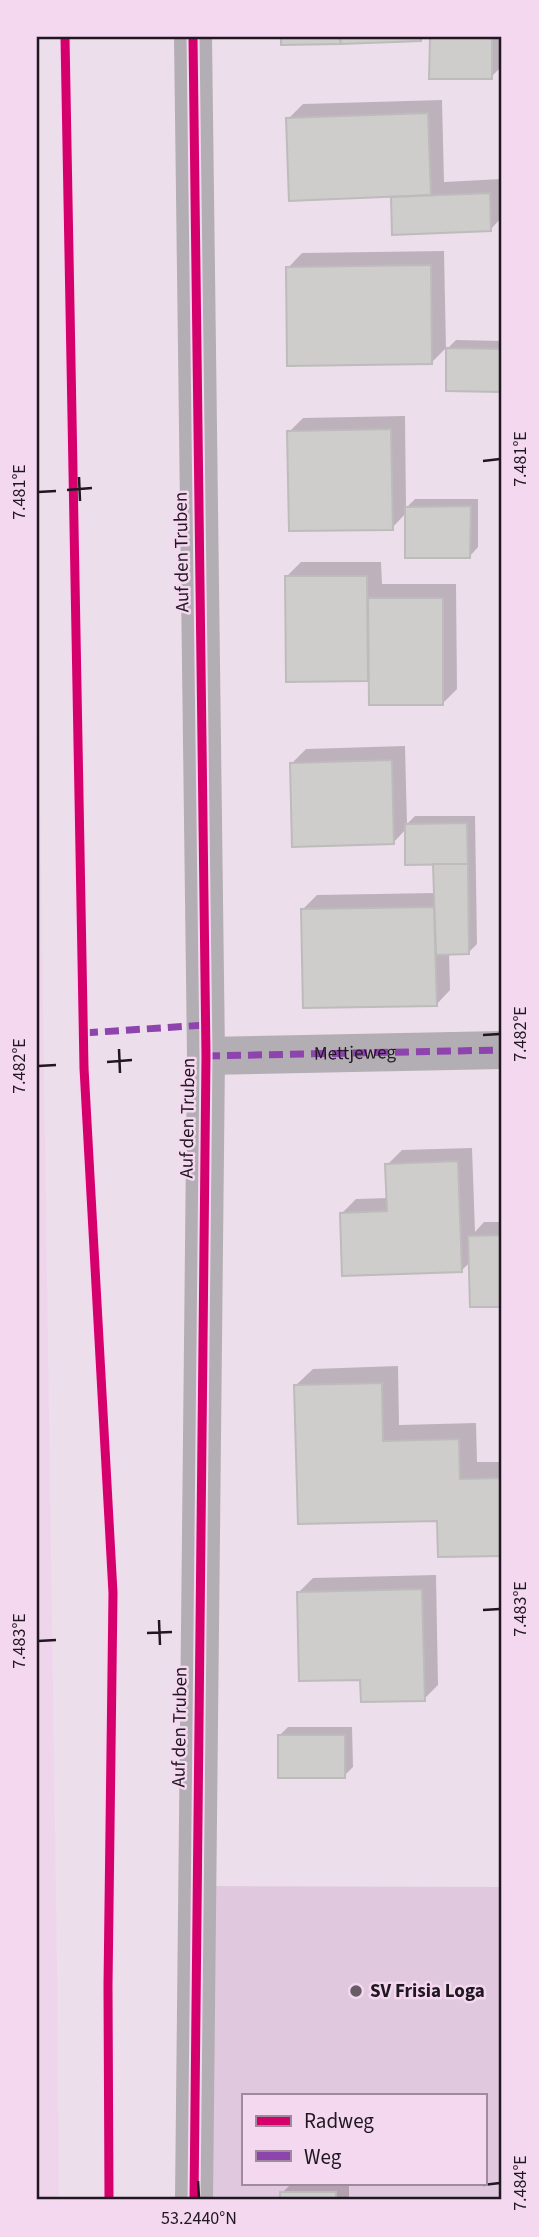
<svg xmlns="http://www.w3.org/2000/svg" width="539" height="2237" viewBox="0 0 539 2237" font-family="'Source Sans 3',sans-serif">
<rect width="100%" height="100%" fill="#eddeeb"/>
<path fill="#eed5ec" d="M37,595l20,1368 2,237h-22z"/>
<path fill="#e0c9de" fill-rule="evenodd" d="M209,1886l293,1v313h-291zM243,2095h242v88h-242z"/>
<g fill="#0003">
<path d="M283,37h140l-140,6z"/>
<path d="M431,37h69l-1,32 -8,8h-60z"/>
<path d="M442,100l2,82 58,-3v38l-12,13 -96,3 -2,-38 -104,-76 15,-15z"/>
<path d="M444,251l2,97 -15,15 -143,-95 14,-15z"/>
<path d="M456,340l46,1 -2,49 -52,-42z"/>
<path d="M405,416l1,92 9,-9h63v48l-8,9 -64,-43 -14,15 -103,-96 14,-14z"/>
<path d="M301,562h80l1,22h74l1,105 -14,14 -73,-23h-83v-104z"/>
<path d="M405,746l2,78 8,-8h60l2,128 -8,8 -20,1 1,37 -14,15 -134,-95 15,-15 119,-2 -1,-31 -29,-33 -13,14 -101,-80 14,-14z"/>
<path d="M472,1148l3,84 9,-10h18v83l-30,1 -1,-45 -10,10 -119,-58 14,-14 32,-1 -1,-33 15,-15z"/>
<path d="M398,1366l1,59 77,-2 1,39h25v93l-62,1 -1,-37 -144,-133 18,-17z"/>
<path d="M436,1575l2,110 -14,14 -62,-21 -64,-85 15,-15z"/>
<path d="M288,1727h64l1,40 -9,9 -64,-41z"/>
<path d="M292,2183h57v17h-67v-7z"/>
</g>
<g fill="#cecdcb" stroke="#bdbbbb" stroke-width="2">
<path d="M281,37h59l1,7 -60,1z"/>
<path d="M340,37h81v4l-80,3z"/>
<path d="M430,37h62v42h-63z"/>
<path d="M428,113l3,82 -142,6 -3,-83z"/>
<path d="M490,193l1,38 -99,4 -1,-38z"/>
<path d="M431,265l1,99 -145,2 -1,-99z"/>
<path d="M446,348l55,1v43l-55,-1z"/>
<path d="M391,429l2,101 -104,1 -2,-100z"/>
<path d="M471,506l-1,52h-65v-51z"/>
<path d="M285,576h82l1,105 -82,1z"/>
<path d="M368,598h75v107h-74z"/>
<path d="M392,760l2,84 -102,3 -2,-84z"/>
<path d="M467,823l1,41 -63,1v-41z"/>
<path d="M433,864h35l1,90 -33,1z"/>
<path d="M434,907l3,99 -134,2 -2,-99z"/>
<path d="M458,1161l4,111 -120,4 -2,-63 47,-2 -2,-47z"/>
<path d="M502,1235v72h-32l-2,-71z"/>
<path d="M382,1383l1,58 76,-2 1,40 42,-1v78l-64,1 -1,-36 -139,3 -4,-139z"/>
<path d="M422,1589l3,112 -64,1 -1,-22 -61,1 -2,-89z"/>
<rect x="278" y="1735" width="67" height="43"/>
<rect x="280" y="2192" width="56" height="8"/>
</g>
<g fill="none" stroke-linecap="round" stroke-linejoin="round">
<g stroke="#b3aeb3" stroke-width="38">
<path d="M193,37l13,1019 -12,1144"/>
<path id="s1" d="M206,1056l296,-6"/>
</g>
<g stroke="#8e44ad" stroke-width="7" stroke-dasharray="14 7" stroke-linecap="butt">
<path d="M84,1033l122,-8"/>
<path d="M206,1056l296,-6"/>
</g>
<defs>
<g id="cycleway">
<path d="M65,37l19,1031 29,525 -5,393 1,214"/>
<path d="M193,37l13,1019 -12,1144"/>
</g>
</defs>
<use href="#cycleway" stroke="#f3d8f0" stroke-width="13"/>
<use href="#cycleway" stroke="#d6006c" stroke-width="9"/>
</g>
<path fill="none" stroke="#211720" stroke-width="2.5" d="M483,461l17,-2M79,477l1,24M67,490l25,-2M38,492l18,-1M483,1035l17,-1M119,1049l1,24M107,1062l25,-2M38,1066l18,-1M483,1610l17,-1M159,1620l1,25M147,1633l25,-1M38,1641l18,-1M198,2181l1,17M483,2185l17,-2"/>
<circle fill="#685d67" stroke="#f3d8f0" stroke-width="2.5" cx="356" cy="1991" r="7"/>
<g text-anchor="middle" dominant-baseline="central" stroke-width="5" stroke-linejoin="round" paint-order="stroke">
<g font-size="19" fill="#211720" stroke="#f3d8f0">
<text transform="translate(182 552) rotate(-91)">Auf den Truben</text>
<text stroke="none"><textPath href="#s1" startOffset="149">Mettjeweg</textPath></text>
<text transform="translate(188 1118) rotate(-89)">Auf den Truben</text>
<text transform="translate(180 1727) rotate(-89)">Auf den Truben</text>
</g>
<g font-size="19" font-weight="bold" fill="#211720" stroke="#f3d8f0" text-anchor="start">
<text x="370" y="1991">SV Frisia Loga</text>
</g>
</g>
<rect width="539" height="2237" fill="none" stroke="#f3d8f0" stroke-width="77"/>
<rect x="242" y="2094" width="245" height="91" fill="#f3d8f0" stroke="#9f8b9d" stroke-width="2"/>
<rect x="256" y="2116" width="35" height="10" fill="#d6006c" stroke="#9f8b9d" stroke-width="2"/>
<text x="304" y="2128" font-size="21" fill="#211720">Radweg</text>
<rect x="256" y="2151" width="35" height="10" fill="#8e44ad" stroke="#9f8b9d" stroke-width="2"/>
<text x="304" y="2164" font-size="21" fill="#211720">Weg</text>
<rect x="38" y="38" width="462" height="2160" fill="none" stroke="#211720" stroke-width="2.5"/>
<g font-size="18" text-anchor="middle" fill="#211720">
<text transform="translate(520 459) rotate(-90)" y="6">7.481°E</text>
<text transform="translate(19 492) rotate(-90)" y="6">7.481°E</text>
<text transform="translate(520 1034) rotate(-90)" y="6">7.482°E</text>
<text transform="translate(19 1066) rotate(-90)" y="6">7.482°E</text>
<text transform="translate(520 1609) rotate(-90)" y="6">7.483°E</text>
<text transform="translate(19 1641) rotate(-90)" y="6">7.483°E</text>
<text transform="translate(520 2183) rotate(-90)" y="6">7.484°E</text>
<text x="199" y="2224">53.2440°N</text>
</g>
</svg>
